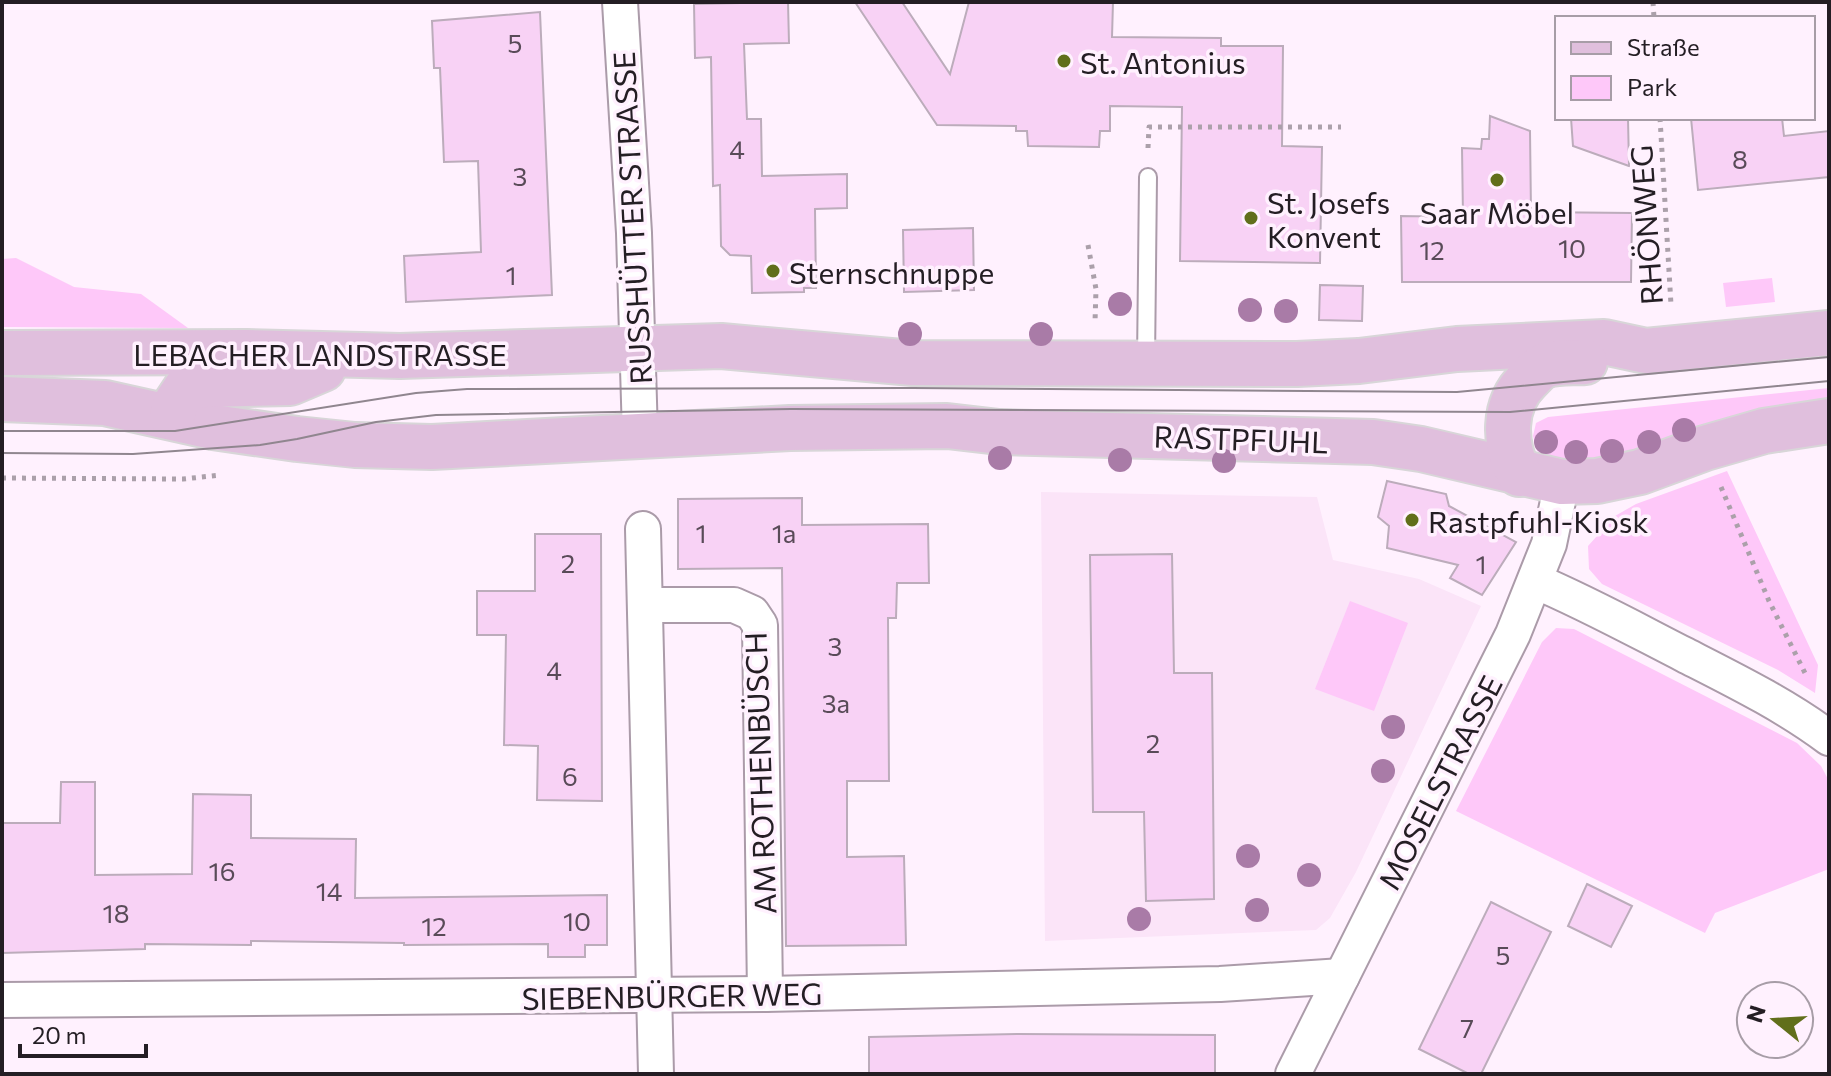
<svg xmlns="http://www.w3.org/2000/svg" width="1831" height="1076" viewBox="0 0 1831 1076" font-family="Commissioner,sans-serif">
<rect width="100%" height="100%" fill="#fff1fe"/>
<path fill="#fbe4f8" d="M1041,492l276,5 16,63 86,19 62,27 -125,266 -26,46 -14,12 -271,11z"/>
<g fill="#fec8f9">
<path d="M16,258l58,29 67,7 47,34 -186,-1v-68z"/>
<path d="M1772,278l3,24 -49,5 -3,-24z"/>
<path d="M1829,388v19l-212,54 -68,-1 -12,-10 -4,-14 3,-13 12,-6z"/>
<path d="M1727,471l91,194 -3,28 -37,-23 -176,-86 -13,-15 -1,-23 27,-30 21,-12z"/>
<path d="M1350,601l58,22 -34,88 -59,-22z"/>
<path d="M1556,628l18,1 223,114 24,23 8,15v88l-114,44 -10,20 -249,-122 86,-169z"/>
</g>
<g fill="#f8d2f5" stroke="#bcacbb" stroke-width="2">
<path d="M788,2l1,41 -45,1 3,75h14l1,57 85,-2v34l-32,1 1,79h-12v4l-52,1 -1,-37 -21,-1 -9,-9 -1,-61 -7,1 -2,-129 -16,1 -1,-54z"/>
<path d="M855,2h47l48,72 19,-72h144l-1,35 109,1v8h62l-1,100 40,1 -2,116 -140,-2 2,-154 -72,-1v25h-10l-1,16 -71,-1 -1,-15h-11v-5l-79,-1z"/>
<path d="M540,12l12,283 -146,7 -2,-46 77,-4 -3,-91 -34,1 -4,-94h-6l-2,-47z"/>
<path d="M1490,116l40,15 1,81 101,1 -1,69h-229l-1,-66 62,1 -1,-69 19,1 1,-10h7z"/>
<path d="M1571,118h57l1,48 -56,-20z"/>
<path d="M1691,118h91l2,18 45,-5v46l-131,13z"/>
<path d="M973,228l1,62 -70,2 -1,-62z"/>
<path d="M1320,285l43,1 -1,35 -43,-1z"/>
<path d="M1387,481l59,13 3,12 67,36 -34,53 -32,-17 8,-13 -71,-17 2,-22 -11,-9z"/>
<path d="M802,498v27l126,-1 1,59h-32l-1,35h-8l1,163h-42v76l57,-1 2,89 -120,1 -4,-378 -104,1v-70z"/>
<path d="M535,534h66l1,267 -65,-1 1,-54 -34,-1 2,-110h-29v-44h58z"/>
<path d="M1172,554l2,119h38l2,226 -68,2 -2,-89h-51l-3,-257z"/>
<path d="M61,782h34v93l97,-1 1,-80 58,1v43l105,1 -1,59 252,-3v50h-22v12h-37v-13l-144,1v-2l-153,-2v4l-106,-1v5l-143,4v-130h58z"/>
<path d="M1587,884l45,22 -21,41 -43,-21z"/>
<path d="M1491,902l60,30 -70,142h-12l-50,-25z"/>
<path d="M1017,1034l198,1v39h-346v-37z"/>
</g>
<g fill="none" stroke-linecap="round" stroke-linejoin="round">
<defs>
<path id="service" d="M1146,362l2,-185"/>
<g id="minor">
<path d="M620,2l14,231 6,202"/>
<path d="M643,529l13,545"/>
<path d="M1535,581c52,22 101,49 150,74 49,25 100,50 144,83"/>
<path d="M645,605h89l18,8 8,12 5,369"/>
<path d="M2,1000l763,-6 455,-10 122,-8"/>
<path d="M1293,1074l220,-440 36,-90 13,-62"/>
</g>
<g id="primary">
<path d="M2,353l244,-1 154,4 321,-10 192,17 384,1 62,-3 98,-12 147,-7 42,9 183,-18"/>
<path d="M2,399l103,4 108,24 84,12 58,6 77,2 358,-19 157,-2 52,6 374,10 48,7 141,33 35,-1 43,-9 65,-24 59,-17 65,-10"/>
<path d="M172,416l4,-13 10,-15 19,-3 85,-2 33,-14"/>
<path d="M1519,474c-15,-30 -17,-69 9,-94 4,-4 9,-10 14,-13 12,-6 30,-4 43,-5"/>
</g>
</defs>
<use href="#service" stroke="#ab9ba9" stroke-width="20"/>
<use href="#minor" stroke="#ab9ba9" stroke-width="38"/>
<use href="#primary" stroke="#d8d6d8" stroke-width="48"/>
<g stroke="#aba0aa" stroke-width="5" stroke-dasharray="4 6" stroke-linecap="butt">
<path d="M1653,2l1,16"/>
<path d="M1660,118l11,187"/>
<path d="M1148,148l1,-21h192"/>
<path d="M1088,245l8,44 -1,33"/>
<path d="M2,478l181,1 38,-4"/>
<path d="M1721,487l48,114 37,74"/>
</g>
<use href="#service" stroke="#fff" stroke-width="16"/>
<use href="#minor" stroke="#fff" stroke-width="34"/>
<use href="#primary" stroke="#e0bfdd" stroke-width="44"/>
<g stroke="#90868f" stroke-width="2">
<path d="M2,431h173l241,-38 51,-4 445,-1 545,4 372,-35"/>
<path d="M2,453l131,1 127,-9 37,-6 79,-17 60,-7 355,-6 719,3 319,-31"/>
</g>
</g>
<g fill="#a97ba7">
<circle cx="1120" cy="304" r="12"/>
<circle cx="1250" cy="310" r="12"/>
<circle cx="1286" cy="311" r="12"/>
<circle cx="910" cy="334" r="12"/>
<circle cx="1041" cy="334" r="12"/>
<circle cx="1684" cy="430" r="12"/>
<circle cx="1546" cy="442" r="12"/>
<circle cx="1649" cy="442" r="12"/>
<circle cx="1612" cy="451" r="12"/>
<circle cx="1576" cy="452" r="12"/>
<circle cx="1000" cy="458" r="12"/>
<circle cx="1120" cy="460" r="12"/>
<circle cx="1224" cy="461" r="12"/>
<circle cx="1393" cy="727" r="12"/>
<circle cx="1383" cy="771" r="12"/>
<circle cx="1248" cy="856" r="12"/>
<circle cx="1309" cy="875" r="12"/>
<circle cx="1257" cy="910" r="12"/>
<circle cx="1139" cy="919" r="12"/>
</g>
<g fill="#616f1b" stroke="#fff1fe" stroke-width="3">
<circle cx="1064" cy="61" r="8"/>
<circle cx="1497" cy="180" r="8"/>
<circle cx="1251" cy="218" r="8"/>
<circle cx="773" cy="271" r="8"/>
<circle cx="1412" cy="520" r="8"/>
</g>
<g text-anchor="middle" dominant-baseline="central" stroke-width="7" stroke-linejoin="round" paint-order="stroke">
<g font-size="26" fill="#594b58">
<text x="515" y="42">5</text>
<text x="737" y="148">4</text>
<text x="1740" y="158">8</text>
<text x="520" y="175">3</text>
<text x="1572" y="247">10</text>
<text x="1432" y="249">12</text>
<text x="511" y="274">1</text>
<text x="701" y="532">1</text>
<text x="784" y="532">1a</text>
<text x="568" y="562">2</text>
<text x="1481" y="563">1</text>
<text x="835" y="645">3</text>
<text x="554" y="669">4</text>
<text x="836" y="702">3a</text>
<text x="1153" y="742">2</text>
<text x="570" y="775">6</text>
<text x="222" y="870">16</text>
<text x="329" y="890">14</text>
<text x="116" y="912">18</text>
<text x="577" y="920">10</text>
<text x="434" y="925">12</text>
<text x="1503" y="954">5</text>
<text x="1467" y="1027">7</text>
</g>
<g font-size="30" fill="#241e24" stroke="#fff1fe" text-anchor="start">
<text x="1080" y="61">St. Antonius</text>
<text x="1267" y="201">St. Josefs<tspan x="1267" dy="34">Konvent</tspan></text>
<text x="1497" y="211" text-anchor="middle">Saar Möbel</text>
<text x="789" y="271">Sternschnuppe</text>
<text x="1428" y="520">Rastpfuhl-Kiosk</text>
</g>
<g font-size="30" fill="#241e24" stroke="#fff1fe">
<text transform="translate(631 218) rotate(-93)">RUSSHÜTTER STRASSE</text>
<text transform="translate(1645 225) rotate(-94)">RHÖNWEG</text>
<text x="320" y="353">LEBACHER LANDSTRASSE</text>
<text transform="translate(1241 438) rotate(2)">RASTPFUHL</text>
<text transform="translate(759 773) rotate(-92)">AM ROTHENBÜSCH</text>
<text transform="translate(1439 782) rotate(-63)">MOSELSTRASSE</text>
<text transform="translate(672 995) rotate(-1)">SIEBENBÜRGER WEG</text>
</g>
</g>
<rect width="1831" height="1076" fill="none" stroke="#241e24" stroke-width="8"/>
<rect x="1555" y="16" width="260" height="104" fill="#fff1fe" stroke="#a79da7" stroke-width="2"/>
<rect x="1571" y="42" width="40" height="12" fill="#e0bfdd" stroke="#a79da7" stroke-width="2"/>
<text x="1627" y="56" font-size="24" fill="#241e24">Straße</text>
<rect x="1571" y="76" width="40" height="24" fill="#fec8f9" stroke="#a79da7" stroke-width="2"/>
<text x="1627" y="96" font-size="24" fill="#241e24">Park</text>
<g transform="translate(1775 1020) rotate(288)"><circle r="38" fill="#fff1fe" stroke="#a79da7" stroke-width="2"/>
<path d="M0-6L14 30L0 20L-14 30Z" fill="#616f1b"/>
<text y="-12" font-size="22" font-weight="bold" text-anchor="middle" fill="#241e24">N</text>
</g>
<path d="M20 1044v12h126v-12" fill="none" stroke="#241e24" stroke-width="4"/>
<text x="32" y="1044" font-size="24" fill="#241e24" stroke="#fff1fe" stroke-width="6" paint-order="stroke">20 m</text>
</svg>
